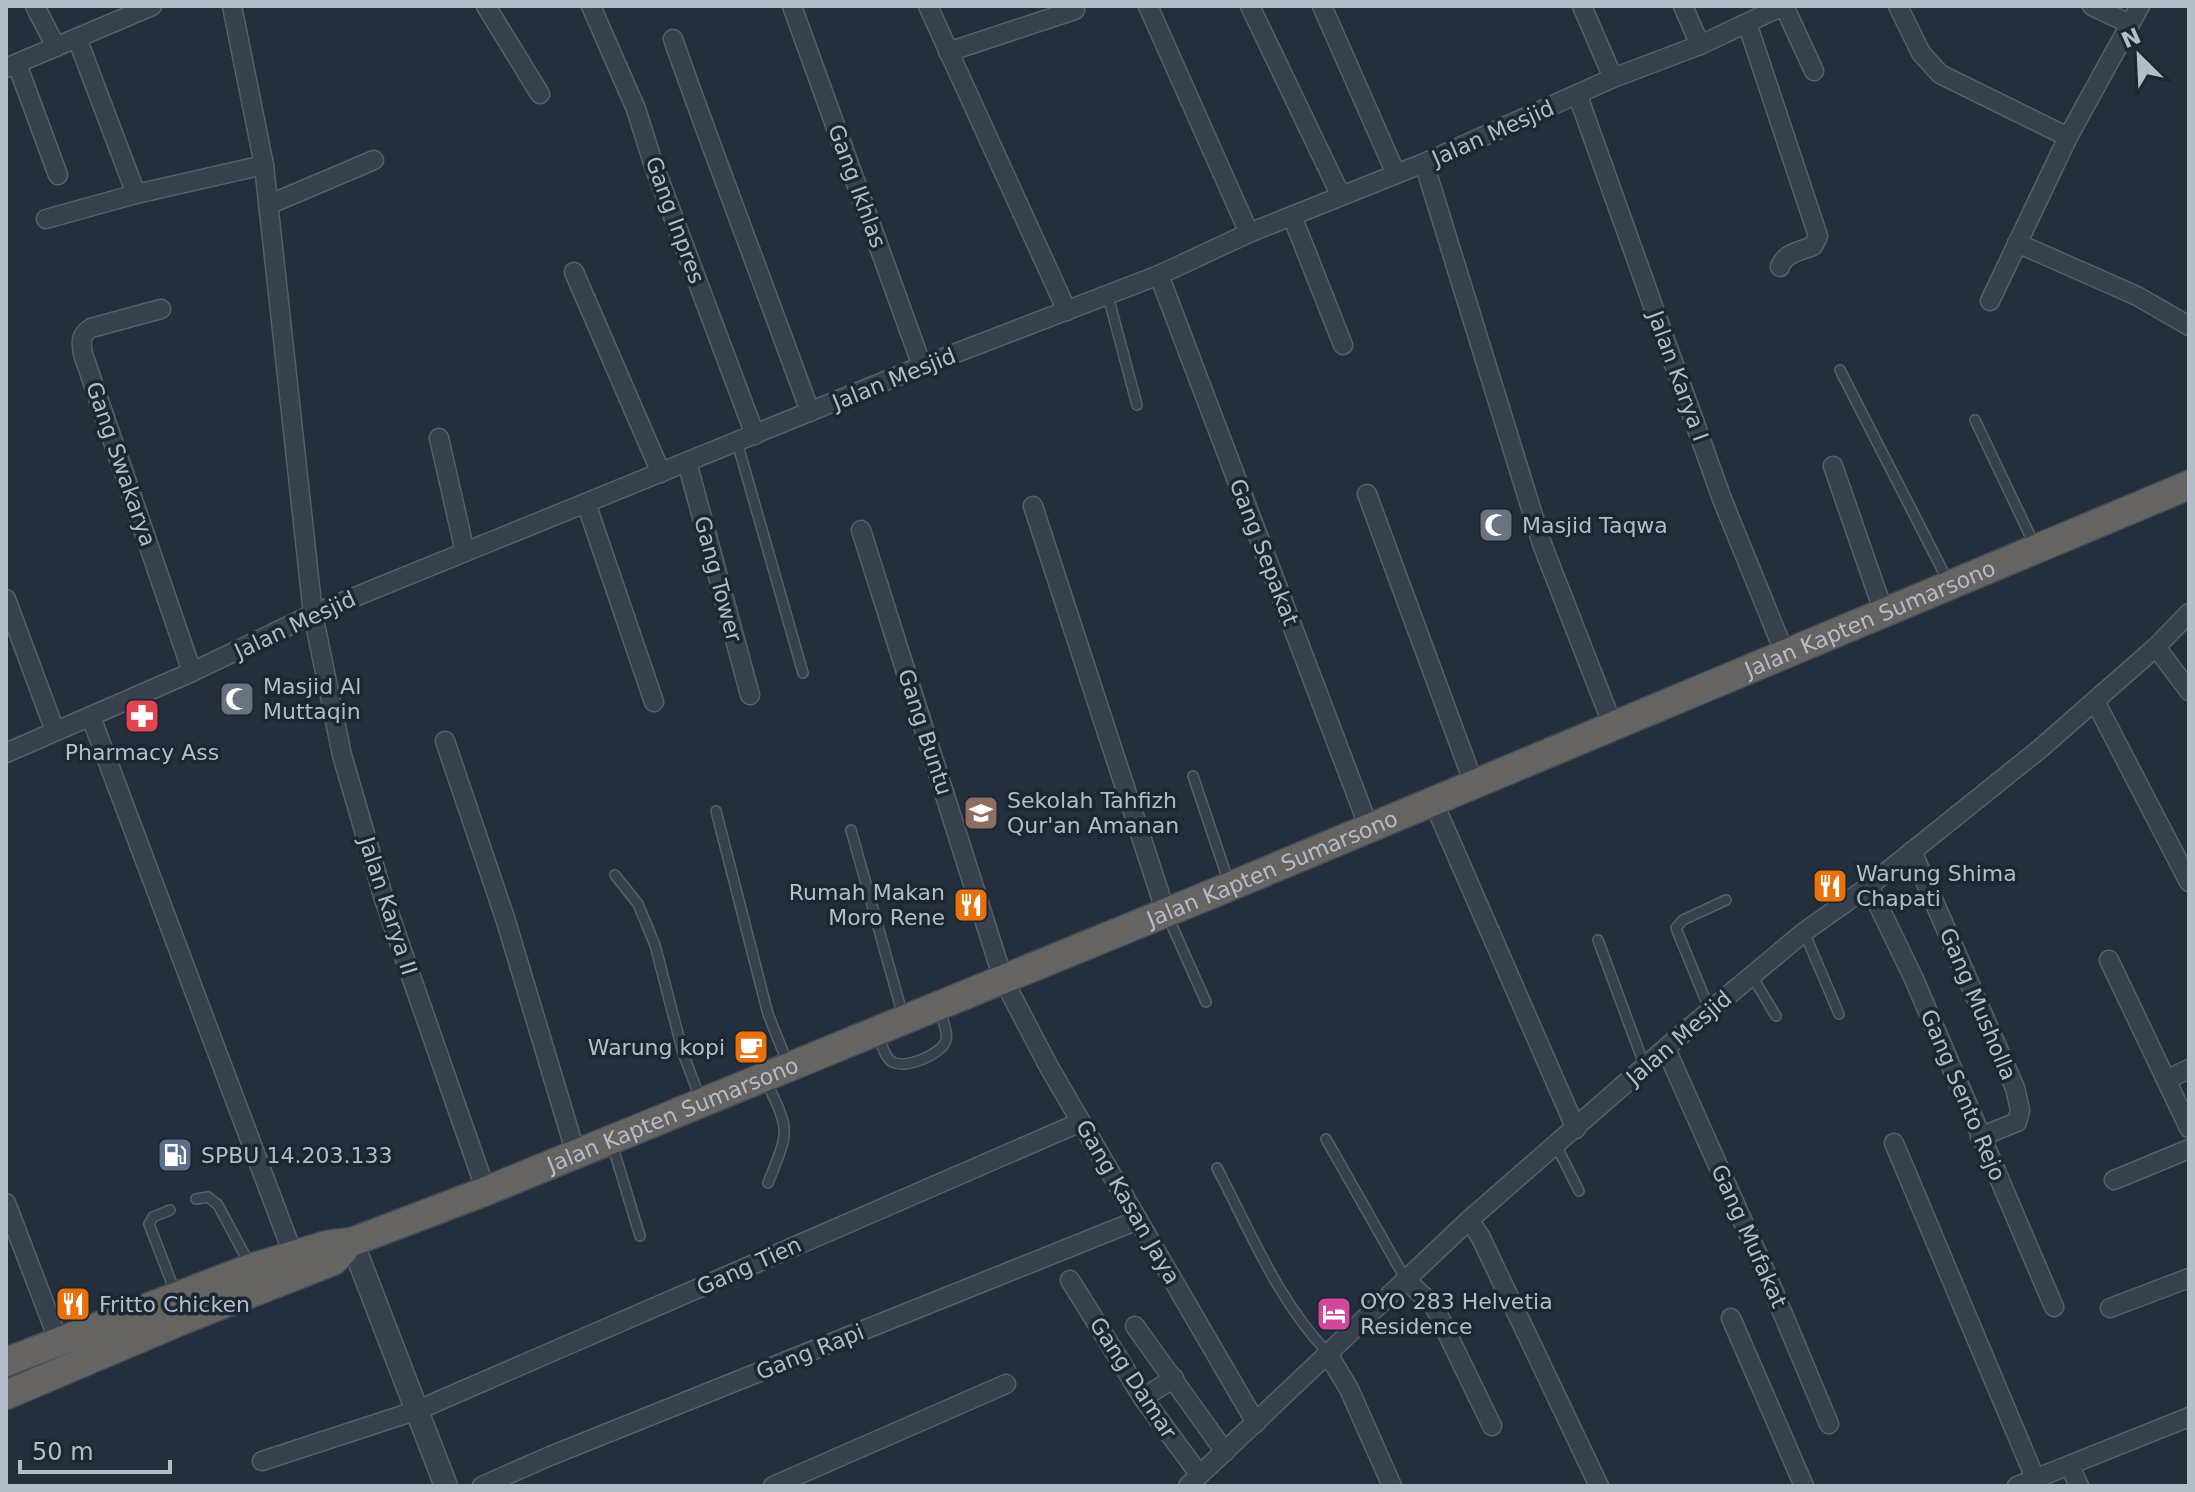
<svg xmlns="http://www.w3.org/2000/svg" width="2195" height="1492" viewBox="0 0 2195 1492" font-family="'DejaVu Sans',sans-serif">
<rect width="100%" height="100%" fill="#242f3e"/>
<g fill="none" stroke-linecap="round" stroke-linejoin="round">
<defs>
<g id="service">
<path d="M1108,296l29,109"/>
<path d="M1840,370l108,211"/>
<path d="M1975,420l60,126"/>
<path d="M737,442l66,231"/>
<path d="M1193,776l36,107"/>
<path d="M716,811l52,203 20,50"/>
<path d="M851,830l52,186"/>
<path d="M615,875l23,29 17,41 28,108 17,45"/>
<path d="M1168,917l38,85"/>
<path d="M1804,932l35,82"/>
<path d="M1598,940l47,127"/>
<path d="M1752,976l24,40"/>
<path d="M1710,1011l-34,-83 7,-8 43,-20"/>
<path d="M877,1033c4,8 7,23 14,28 12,10 52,-7 55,-21 2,-9 -4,-22 -7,-31"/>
<path d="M766,1081c25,52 23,49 2,102"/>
<path d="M1326,1139l80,141"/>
<path d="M612,1144l28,92"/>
<path d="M1556,1145l23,46"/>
<path d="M1217,1168c33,63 61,133 111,185"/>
<path d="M196,1199l12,-2 10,8 32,60"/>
<path d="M170,1210l-17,7 -4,7 27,70"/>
</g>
<g id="minor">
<path d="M35,6l21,41"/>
<path d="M232,6l32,159 49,449 29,141 42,144 102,292"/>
<path d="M486,6l54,88"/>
<path d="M591,6l45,103 17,54 102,272"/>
<path d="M792,6l130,360"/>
<path d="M928,6l139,305"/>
<path d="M1148,6l101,227"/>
<path d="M1250,6l91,190"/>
<path d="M1322,6l74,168"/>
<path d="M1582,6l31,72"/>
<path d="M1683,6l17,39"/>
<path d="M1784,6l30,65"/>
<path d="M1898,6l23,47 19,21 128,63"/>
<path d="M2092,6l38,18"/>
<path d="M1747,23l71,213 -5,10c-12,5 -29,7 -33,21"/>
<path d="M77,38l59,156"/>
<path d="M673,39c44,125 92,248 137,373"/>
<path d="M948,52l127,-42"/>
<path d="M17,64l41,111"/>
<path d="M6,68l146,-62"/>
<path d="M1578,96l144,403 63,155"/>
<path d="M1424,163l118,381 71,182"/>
<path d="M268,205l106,-45"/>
<path d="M1292,216l51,129"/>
<path d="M46,219l90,-25 128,-29"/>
<path d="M2017,243l120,53 52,30"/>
<path d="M574,272l87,201"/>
<path d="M1159,275l210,553"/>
<path d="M1990,301l78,-164 72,-131"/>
<path d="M161,309l-70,19c-11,7 -10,14 -8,26l109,318"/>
<path d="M439,438l26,114"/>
<path d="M687,462l63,233"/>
<path d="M1833,466l51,147"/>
<path d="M1367,494l107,290"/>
<path d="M586,503l68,199"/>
<path d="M1033,506l133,407"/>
<path d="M861,530l142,449 46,88 207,356"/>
<path d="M6,599l49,132"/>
<path d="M2156,647l33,44"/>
<path d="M2095,701l94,181"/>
<path d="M91,717l202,537"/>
<path d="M445,741l60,177 71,236"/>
<path d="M6,753l186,-81 121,-58 609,-248 237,-91 90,-42 175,-70 189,-85 87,-33 83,-39"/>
<path d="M1433,801l143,328"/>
<path d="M1912,851l103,237 5,22 -3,12 -37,15"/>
<path d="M1869,886l45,93 140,328"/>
<path d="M2109,960l80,168"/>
<path d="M1666,1049l99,222 64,153"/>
<path d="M2168,1079l21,-10"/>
<path d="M1894,1143l141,335"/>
<path d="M2114,1180l75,-31"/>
<path d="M6,1203l53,139"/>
<path d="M1469,1220l11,16 119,250"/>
<path d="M1070,1280l73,118 56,76"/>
<path d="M1406,1280l28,26 58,120"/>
<path d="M2110,1308l79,-30"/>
<path d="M1731,1318l73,168"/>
<path d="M1135,1326l90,126"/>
<path d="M1328,1354l21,35 43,97"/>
<path d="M1143,1398l31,-20"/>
<path d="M262,1461l156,-51 663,-288"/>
<path d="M2070,1466l9,20"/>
<path d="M482,1486l68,-30 588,-236"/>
<path d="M773,1486l233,-102"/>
<path d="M1188,1486l281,-266 213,-186 122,-102 65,-46 172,-138 115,-101 33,-34"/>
<path d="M2017,1486l172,-69"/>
</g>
<path id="tertiary" d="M352,1242l94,244"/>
<g id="trunk">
<path id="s1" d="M6,1362l245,-94 76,-23 25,-3 134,-51 745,-305 958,-401"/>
<path d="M6,1395l179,-76 148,-58 10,-10"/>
</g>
</defs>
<use href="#service" stroke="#565f6c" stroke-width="12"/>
<use href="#minor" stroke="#565f6c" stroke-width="21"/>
<use href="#tertiary" stroke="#565f6c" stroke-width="25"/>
<use href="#trunk" stroke="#434c59" stroke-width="31"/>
<use href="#service" stroke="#38414e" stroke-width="9"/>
<use href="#minor" stroke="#38414e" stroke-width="18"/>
<use href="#tertiary" stroke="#38414e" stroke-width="22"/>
<use href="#trunk" stroke="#656462" stroke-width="28"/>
</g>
<defs>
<symbol id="mosque-square" viewBox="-11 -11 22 22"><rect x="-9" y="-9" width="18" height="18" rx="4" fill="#6b7280" stroke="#1d2633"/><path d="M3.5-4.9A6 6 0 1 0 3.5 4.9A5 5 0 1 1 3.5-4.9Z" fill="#fff"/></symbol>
<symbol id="pharmacy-square" viewBox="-11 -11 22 22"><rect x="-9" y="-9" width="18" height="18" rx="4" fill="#e0444e" stroke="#1d2633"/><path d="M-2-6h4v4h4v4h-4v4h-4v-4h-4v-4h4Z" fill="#fff"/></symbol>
<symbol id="school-square" viewBox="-11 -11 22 22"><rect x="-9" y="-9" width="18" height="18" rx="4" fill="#8d6e63" stroke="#1d2633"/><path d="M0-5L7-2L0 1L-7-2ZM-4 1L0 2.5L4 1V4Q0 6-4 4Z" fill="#fff"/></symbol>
<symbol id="restaurant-square" viewBox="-11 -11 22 22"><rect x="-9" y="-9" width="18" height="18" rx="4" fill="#e8710a" stroke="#1d2633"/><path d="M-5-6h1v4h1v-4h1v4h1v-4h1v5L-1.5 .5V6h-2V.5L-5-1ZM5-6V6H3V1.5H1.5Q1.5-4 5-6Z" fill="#fff"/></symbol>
<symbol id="cafe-square" viewBox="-11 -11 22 22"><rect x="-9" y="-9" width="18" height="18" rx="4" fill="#e8710a" stroke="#1d2633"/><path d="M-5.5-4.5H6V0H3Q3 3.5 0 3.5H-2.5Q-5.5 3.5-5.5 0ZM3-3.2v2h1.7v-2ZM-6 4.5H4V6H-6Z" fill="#fff"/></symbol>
<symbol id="fuel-square" viewBox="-11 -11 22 22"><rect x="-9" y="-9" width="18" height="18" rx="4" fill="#5c6f8a" stroke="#1d2633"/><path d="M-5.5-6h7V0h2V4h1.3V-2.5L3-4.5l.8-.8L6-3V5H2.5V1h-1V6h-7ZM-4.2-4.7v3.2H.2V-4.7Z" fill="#fff"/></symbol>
<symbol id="hotel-square" viewBox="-11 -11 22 22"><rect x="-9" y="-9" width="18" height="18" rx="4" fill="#d1479c" stroke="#1d2633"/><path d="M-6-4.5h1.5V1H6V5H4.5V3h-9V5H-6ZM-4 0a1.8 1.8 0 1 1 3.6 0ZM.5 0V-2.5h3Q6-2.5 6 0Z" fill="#fff"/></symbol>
</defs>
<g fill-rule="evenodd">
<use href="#mosque-square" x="1476" y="505" width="40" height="40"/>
<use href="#mosque-square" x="217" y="679" width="40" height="40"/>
<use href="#pharmacy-square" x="122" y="696" width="40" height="40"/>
<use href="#school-square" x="961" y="793" width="40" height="40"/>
<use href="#restaurant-square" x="1810" y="866" width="40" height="40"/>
<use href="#restaurant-square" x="951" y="885" width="40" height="40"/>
<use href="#cafe-square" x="731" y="1027" width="40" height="40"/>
<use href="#fuel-square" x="155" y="1135" width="40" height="40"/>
<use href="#restaurant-square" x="53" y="1284" width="40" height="40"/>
<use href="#hotel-square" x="1314" y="1294" width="40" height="40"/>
</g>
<g text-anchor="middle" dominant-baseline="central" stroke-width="7" stroke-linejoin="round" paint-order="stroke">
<g font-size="22" fill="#b4bcc9" stroke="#1d2633">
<text transform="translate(1493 133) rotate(-24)">Jalan Mesjid</text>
<text transform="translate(857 186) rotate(70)">Gang Ikhlas</text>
<text transform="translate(675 220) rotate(70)">Gang Inpres</text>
<text transform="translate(1678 376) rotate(70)">Jalan Karya I</text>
<text transform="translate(894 379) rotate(-22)">Jalan Mesjid</text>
<text transform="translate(121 464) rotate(71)">Gang Swakarya</text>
<text transform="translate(1264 552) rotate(69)">Gang Sepakat</text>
<text transform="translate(718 579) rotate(75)">Gang Tower</text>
<text stroke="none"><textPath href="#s1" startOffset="2008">Jalan Kapten Sumarsono</textPath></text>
<text transform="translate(295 625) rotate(-25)">Jalan Mesjid</text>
<text transform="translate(925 732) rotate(72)">Gang Buntu</text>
<text stroke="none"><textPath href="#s1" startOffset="1360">Jalan Kapten Sumarsono</textPath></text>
<text transform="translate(388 906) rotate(72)">Jalan Karya II</text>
<text transform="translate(1978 1004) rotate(67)">Gang Musholla</text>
<text transform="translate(1679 1038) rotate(-41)">Jalan Mesjid</text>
<text transform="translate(1963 1095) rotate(67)">Gang Sento Rejo</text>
<text stroke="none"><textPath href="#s1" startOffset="712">Jalan Kapten Sumarsono</textPath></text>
<text transform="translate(1128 1202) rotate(60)">Gang Kasan Jaya</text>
<text transform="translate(1749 1236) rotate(66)">Gang Mufakat</text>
<text transform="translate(749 1266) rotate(-24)">Gang Tien</text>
<text transform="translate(810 1352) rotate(-22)">Gang Rapi</text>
<text transform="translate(1133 1378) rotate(57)">Gang Damar</text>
</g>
<g font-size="22" fill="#b4bcc9" stroke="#1d2633" text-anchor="start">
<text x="1522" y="525">Masjid Taqwa</text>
<text x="263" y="686">Masjid Al<tspan x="263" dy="25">Muttaqin</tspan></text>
<text x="142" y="752" text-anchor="middle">Pharmacy Ass</text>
<text x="1007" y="800">Sekolah Tahfizh<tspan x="1007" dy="25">Qur'an Amanan</tspan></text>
<text x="1856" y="873">Warung Shima<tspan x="1856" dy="25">Chapati</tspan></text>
<text x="945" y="892" text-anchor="end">Rumah Makan<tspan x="945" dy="25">Moro Rene</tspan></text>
<text x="725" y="1047" text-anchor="end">Warung kopi</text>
<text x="201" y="1155">SPBU 14.203.133</text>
<text x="1360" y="1301">OYO 283 Helvetia<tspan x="1360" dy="25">Residence</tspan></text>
<text x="99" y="1304">Fritto Chicken</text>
</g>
</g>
<rect width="2195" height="1492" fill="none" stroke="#b4bcc9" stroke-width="16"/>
<g transform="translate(2139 56) rotate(336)" stroke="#1d2633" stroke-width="6" paint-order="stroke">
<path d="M0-6L14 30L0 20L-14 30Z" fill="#b4bcc9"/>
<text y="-12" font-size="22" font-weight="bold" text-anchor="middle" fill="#b4bcc9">N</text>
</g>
<path d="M20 1460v12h150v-12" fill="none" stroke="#b4bcc9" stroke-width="4"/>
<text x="32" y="1460" font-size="24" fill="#b4bcc9" stroke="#1d2633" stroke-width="6" paint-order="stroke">50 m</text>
</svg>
